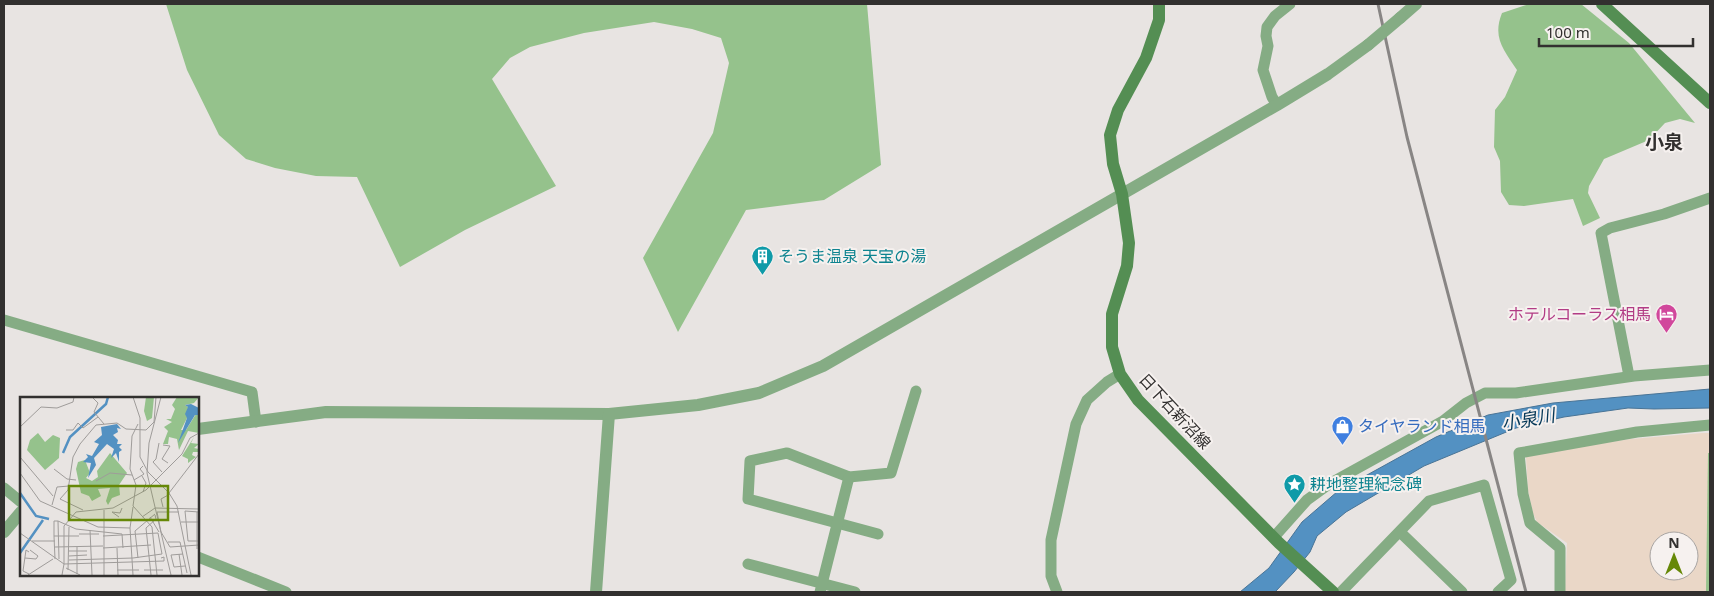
<svg xmlns="http://www.w3.org/2000/svg" width="1714" height="596" viewBox="0 0 1714 596" font-family="'Noto Sans','Noto Sans JP',sans-serif">
<rect width="100%" height="100%" fill="#e8e4e2"/>
<path fill="#ead7c7" fill-rule="evenodd" d="M1702,433h8v159h-145l2,-49 -30,-21 -4,-9 -5,-23 -2,-33 2,-3 103,-15zM1659,541h30v30h-30z"/>
<g fill="#95c28c">
<path d="M166,4h701l14,161 -57,35 -78,10 -68,122 -35,-74 70,-125 16,-70 -8,-25 -29,-9 -38,-7 -70,11 -54,14 -20,11 -18,21 64,107 -91,44 -65,37 -43,-90 -41,-1 -41,-8 -29,-9 -27,-24 -32,-65z"/>
<path d="M1529,4h52l48,39 66,80 -15,-4 -15,4 -16,17 -45,19 -15,27 -1,7 12,25 -17,8 -10,-27 -49,7 -15,-1 -8,-13 -1,-31 -6,-14 1,-37 10,-13 12,-27c-13,-20 -25,-32 -15,-57z"/>
<path d="M1708,453h2v139h-4z"/>
</g>
<path fill="#5391c2" stroke="#497496" d="M1710,389v19l-56,1 -26,-1 -64,9 -48,11 -92,38 -78,46 -29,24 -7,16 -16,20 -19,20h-35l29,-24 33,-46 36,-31 98,-54 52,-22 65,-12z"/>
<g fill="none" stroke-linecap="round" stroke-linejoin="round">
<g stroke="#85ac84" stroke-width="11">
<path d="M1277,105l-5,-8 -9,-27 5,-24 -2,-10 1,-9 8,-11 15,-12"/>
<path d="M4,320l248,72 4,30"/>
<path d="M1629,376l-28,-143 9,-5 54,-14 46,-16"/>
<path d="M4,488l17,14"/>
<path d="M1400,532l62,60"/>
<path d="M878,534l-130,-35 2,-38 37,-8 62,24 42,-4 25,-82"/>
<path d="M1274,537l33,-37 22,-16 114,-63 23,-18 19,-10h31l118,-17 76,-6"/>
<path d="M198,557l88,35"/>
<path d="M748,564l107,28"/>
<path d="M820,592l29,-115"/>
<path d="M1057,592l-6,-16v-36l25,-116 11,-24 20,-18 13,-8"/>
<path d="M1341,592l88,-91 55,-16 27,95 -13,12"/>
<path d="M1560,592v-44l-30,-25 -7,-29 -4,-41 118,-21 73,-7"/>
</g>
<g stroke="#85ac84" stroke-width="12">
<path d="M1400,18l16,-14"/>
<path d="M198,429l128,-17 283,2 89,-9 61,-12 64,-27 454,-261 51,-31 40,-29"/>
<path d="M4,532l17,-20"/>
<path d="M596,592l13,-178"/>
</g>
<g stroke="#548e53" stroke-width="12">
<path d="M1159,4v16l-13,38 -28,52 -8,25 3,29 9,30 7,49 -2,23 -15,48v33l8,27 18,26 141,143 54,49"/>
<path d="M1602,4l108,99"/>
</g>
<path stroke="#888584" stroke-width="3" d="M1378,4l29,133 119,455"/>
<path stroke="#85ac84" stroke-width="12" d="M1368,45l32,-27"/>
</g>
<defs>
<symbol id="building-pin" viewBox="-11 -11 22 30"><path d="M0 17L-7.5 6A9.5 9.5 0 1 1 7.5 6Z" fill="#0f9aa8" stroke="#f6f1ef"/><path d="M-4-6H4V6H1V3H-1V6H-4ZM-2.5-4.3h1.7v1.8h-1.7ZM.8-4.3h1.7v1.8H.8ZM-2.5-1h1.7V.8h-1.7ZM.8-1h1.7V.8H.8Z" fill="#fff"/></symbol>
<symbol id="hotel-pin" viewBox="-11 -11 22 30"><path d="M0 17L-7.5 6A9.5 9.5 0 1 1 7.5 6Z" fill="#d1479c" stroke="#f6f1ef"/><path d="M-6-4.5h1.5V1H6V5H4.5V3h-9V5H-6ZM-4 0a1.8 1.8 0 1 1 3.6 0ZM.5 0V-2.5h3Q6-2.5 6 0Z" fill="#fff"/></symbol>
<symbol id="shop-pin" viewBox="-11 -11 22 30"><path d="M0 17L-7.5 6A9.5 9.5 0 1 1 7.5 6Z" fill="#3f7fe0" stroke="#f6f1ef"/><path d="M-5-2.5h2.3a2.7 3.5 0 0 1 5.4 0H5L5.5 6h-11ZM-1.5-2.5h3a1.5 2.3 0 0 0-3 0Z" fill="#fff"/></symbol>
<symbol id="sight-pin" viewBox="-11 -11 22 30"><path d="M0 17L-7.5 6A9.5 9.5 0 1 1 7.5 6Z" fill="#0f9aa8" stroke="#f6f1ef"/><path d="M0-6L1.8-2.2L6-1.7L2.9 1.2L3.7 5.4L0 3.3L-3.7 5.4L-2.9 1.2L-6-1.7L-1.8-2.2Z" fill="#fff"/></symbol>
</defs>
<g fill-rule="evenodd">
<use href="#building-pin" x="750" y="244" width="25" height="34"/>
<use href="#hotel-pin" x="1654" y="302" width="25" height="34"/>
<use href="#shop-pin" x="1330" y="414" width="25" height="34"/>
<use href="#sight-pin" x="1282" y="472" width="25" height="34"/>
</g>
<g text-anchor="middle" dominant-baseline="central" stroke-width="4" stroke-linejoin="round" paint-order="stroke">
<g font-size="16" fill="#0d838f" stroke="#f6f1ef" text-anchor="start">
<text x="778" y="256">そうま温泉 天宝の湯</text>
<text x="1310" y="484">耕地整理紀念碑</text>
</g>
<g font-size="16" fill="#b23c85" stroke="#f6f1ef" text-anchor="end">
<text x="1651" y="314">ホテルコーラス相馬</text>
</g>
<g font-size="16" fill="#32302f" stroke="#f6f1ef">
<text transform="translate(1175 411) rotate(47)">日下石新沼線</text>
</g>
<g font-size="16" fill="#366cbe" stroke="#f6f1ef" text-anchor="start">
<text x="1358" y="426">タイヤランド相馬</text>
</g>
<g font-size="18" font-style="italic" fill="#043757" stroke="#f6f1ef">
<text transform="translate(1528 419) rotate(-10)">小泉川</text>
</g>
<g font-size="19" font-weight="bold" fill="#32302f" stroke="#f6f1ef">
<text x="1664" y="142">小泉</text>
</g>
</g>
<g transform="translate(20 397)">
<rect width="179" height="179" fill="#e8e4e2"/>
<path d="M126,0h8l-2,21 -5,3 -3,-10zM157,0h22l-5,6 -9,2 3,2 -1,11 -6,12h5l10,-16 3,1v18l-11,-2 -9,19 -2,-11 -8,-2 -1,7h-5l5,-13 -4,-4 8,-5 -6,-3h5l4,-10 -3,-4zM18,36l7,9 8,-7 7,3 -1,20 -14,12 -18,-20 3,-10zM174,40l-3,6 8,1 -5,4 5,1v3h-6l-1,3 4,2 -8,6v-4l-6,-3zM90,56l17,20 -8,12 1,10 -8,3 -4,7 -2,-4 4,-13 -12,1 3,7 -9,5 -3,-5 -8,-3 -5,-24 2,-7 7,-2 5,13 -4,5 6,3 6,-4 -1,-6z" fill="#95c28c"/>
<path d="M171,7l8,4v7h-4l-17,28 9,-25 -2,-4 3,-7 -3,-2zM97,27l4,5 -4,-1 1,4 -5,3 5,5 -1,4h5l-3,3 3,3 -3,2v10l-3,-9 -5,5 3,-9 -7,-5 -13,14 2,7 -8,13 3,-15 -8,-1 5,-5 -2,-3 6,2 7,-12 -5,-2 8,-7 -1,-8z" fill="#5391c2"/>
<path fill="none" stroke="#5391c2" stroke-width="2.5" d="M43,56l7,-16 36,-33 2,-7M0,96l16,23 13,3M0,156l23,-33"/>
<path fill="none" stroke="#9f9c9a" stroke-width="1" d="M72,0l6,6 -4,9 10,12M113,0l7,21v39l8,15 21,21 8,13 14,69M141,0l-12,46 -2,30 24,102M118,27l-6,12 -2,33 6,16 -3,21 19,21 5,48M0,30l21,-20 16,1 16,-6 1,-5M46,33h7l5,-7 5,5 15,-11M139,46l-3,16 -3,3 9,10M143,48l7,1 -8,13 6,4M0,60l33,39M34,72l13,10 9,1M0,76l20,28 58,26 32,1 3,47M122,79l4,7 -3,9M114,83l10,-6 -4,-5 3,-3M76,84l14,-8 22,2M149,96l30,-39M32,108l5,-18 12,-1M143,110l-2,-8 9,-5M63,113l-23,-11 8,-9 5,-33 7,-13 16,-19 21,-2 9,6 20,1 8,-8 2,-25M84,113v65M159,115h-22l4,20 9,15 29,-2M179,115l-14,-1 3,30h11M99,120l-7,-5 8,1 2,-5M122,120l13,-9 44,1M130,120l9,15M38,124l18,8 46,5 1,14M38,124l1,38M161,125h18M110,131l3,-21M70,133l2,45M0,136l44,31 -2,11M59,137h20M34,139v-15h4M83,139l55,-3 4,21 -29,4M12,144h23M148,145h12l7,31M35,150l48,-1M57,150v27M83,151l48,-3M97,151l1,27M177,152v-37M49,154h18M159,157l3,21M163,157l-12,1 3,12 11,-1M49,159l18,-1M5,161l11,1 2,-3 -8,-6M118,161l-3,-27 20,-17M141,161l3,-1v4l-100,3v-38l12,-14 37,-4 33,-18 36,-36 8,-16 9,-5M35,162l-1,-23h25M49,163l64,-2M46,171l14,7M48,173l1,-43M97,173h22M124,173h19M9,177l-6,-3 3,-21 3,2M8,178l25,-16M131,178l-5,-47 10,-9 -1,-4"/>
<path fill="#668807" fill-opacity="0.15" stroke="#668807" stroke-width="2.5" d="M49,89h99v34h-99z"/>
<rect width="179" height="179" fill="none" stroke="#32302f" stroke-width="2.5"/>
</g>
<rect width="1714" height="596" fill="none" stroke="#32302f" stroke-width="10"/>
<g transform="translate(1674 556)"><circle r="24" fill="#f6f1ef" stroke="#a8a4a2"/>
<path d="M0-4L9 19L0 12L-9 19Z" fill="#668807"/>
<text y="-8" font-size="14" font-weight="bold" text-anchor="middle" fill="#32302f">N</text>
</g>
<path d="M1539 38v8h154v-8" fill="none" stroke="#32302f" stroke-width="2.5"/>
<text x="1546" y="38" font-size="15" fill="#32302f" stroke="#f6f1ef" stroke-width="4" paint-order="stroke">100 m</text>
</svg>
